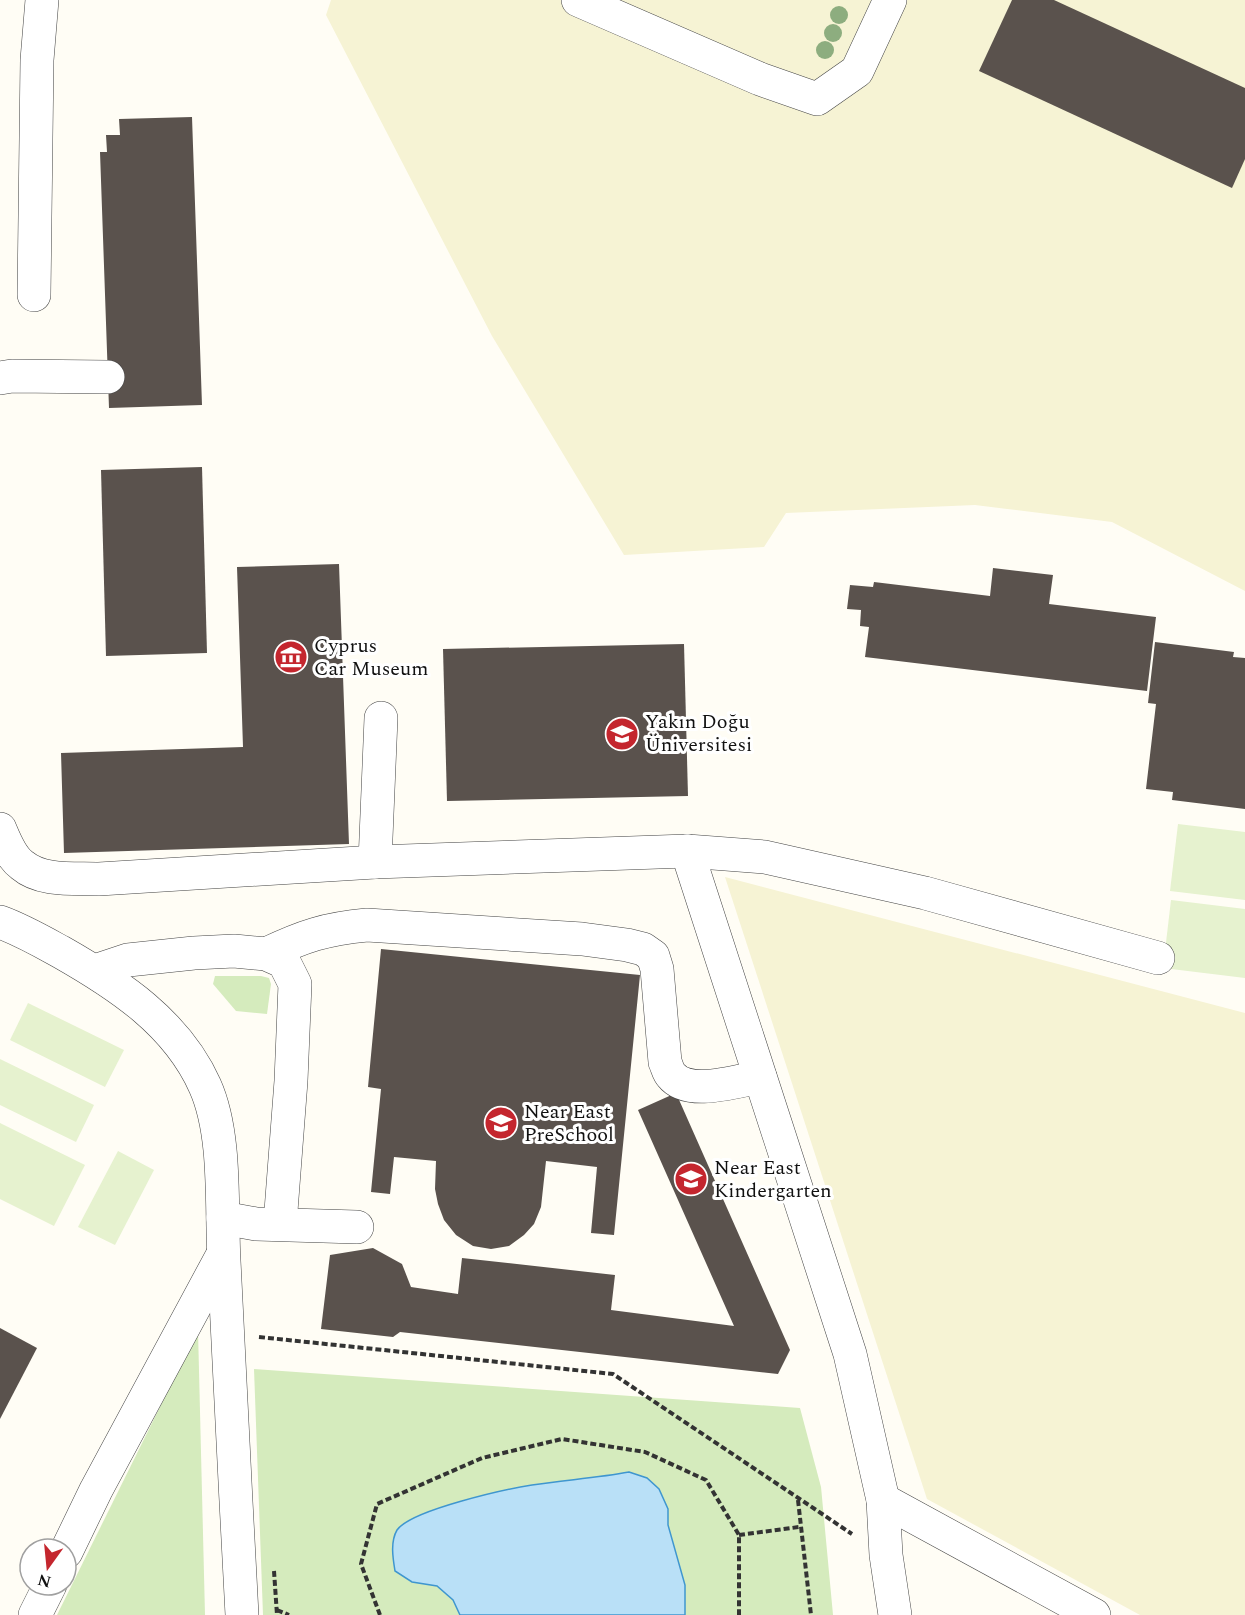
<svg xmlns="http://www.w3.org/2000/svg" width="1245" height="1615" viewBox="0 0 1245 1615" font-family="Spectral,serif">
<rect width="100%" height="100%" fill="#fffdf5"/>
<g fill="#f6f3d4">
<path d="M331,0h914v591l-133,-69 -137,-17 -189,8 -22,34 -140,8 -132,-219 -166,-321z"/>
<path d="M725,877l520,136v602h-105l-213,-116z"/>
</g>
<g fill="#d5ebbd">
<path d="M215,976h46l8,2 2,6 -4,30 -31,-3 -23,-27z"/>
<path d="M198,1330l7,285h-148z"/>
<path d="M254,1369l546,39 21,79 12,128h-570z"/>
</g>
<g fill="#e6f2cf">
<path d="M1178,824l67,8v68l-75,-9z"/>
<path d="M1171,900l74,9v69l-82,-10z"/>
<path d="M28,1003l96,47 -19,37 -95,-47z"/>
<path d="M0,1059l94,46 -18,37 -76,-37z"/>
<path d="M0,1123l85,42 -31,61 -54,-27z"/>
<path d="M118,1151l36,19 -39,75 -37,-18z"/>
</g>
<path fill="#b9e0f7" stroke="#3f96cf" stroke-width="1.5" d="M629,1472l18,6 12,11 9,20v16l17,60v30h-225l-7,-15 -16,-14 -25,-4 -17,-11c-2,-12 -5,-29 2,-41 14,-20 109,-41 135,-45 32,-5 65,-7 97,-13z"/>
<g fill="#5a524d">
<path d="M1012,0h42l191,88v71l-13,29 -253,-117z"/>
<path d="M192,117l10,288 -93,3 -9,-256h7l-1,-17h14l-1,-16z"/>
<path d="M202,467l5,186 -101,3 -5,-186z"/>
<path d="M339,564l10,280 -285,9 -3,-100 182,-6 -6,-180z"/>
<path d="M993,568l60,7 -4,29 107,13 -9,74 -282,-34 4,-30 -9,-1 1,-16 -14,-1 3,-24 23,2 1,-5 116,14z"/>
<path d="M1155,642l79,10 -1,5 12,1v151l-73,-9 1,-8 -27,-3 10,-85 -8,-1z"/>
<path d="M684,644l4,152 -241,5 -4,-152z"/>
<path d="M381,949l259,26 -26,260 -23,-2 6,-66 -51,-6 -5,46 -7,17 -10,11 -15,11 -18,3 -18,-3 -17,-11 -12,-15 -6,-16 -3,-15 1,-28 -42,-4 -4,37 -19,-2 10,-103 -13,-2z"/>
<path d="M676,1093l114,257 -12,24 -378,-42 -7,5 -72,-8 9,-74 43,-7 29,16 9,23 47,7 4,-36 153,17 -4,35 123,16 -96,-216z"/>
<path d="M0,1328l37,20 -37,71z"/>
</g>
<g fill="none" stroke-linecap="round" stroke-linejoin="round">
<defs>
<g id="minor">
<path d="M578,0l182,79 57,20 40,-28 33,-71"/>
<path d="M34,295l3,-235 5,-60"/>
<path d="M0,378l12,-2 96,1"/>
<path d="M0,829c5,12 11,28 22,36 20,17 52,13 77,14l276,-17 312,-11 78,6 160,36 233,65"/>
<path d="M687,851l163,503 33,146 3,55 9,60"/>
<path d="M375,862l6,-144"/>
<path d="M0,922c22,8 41,19 61,30 58,33 116,71 144,134 22,49 16,121 19,175 5,118 12,236 18,354"/>
<path d="M266,954c38,-18 59,-25 101,-29l215,14 45,6 16,4 10,7 4,13 8,93c2,4 3,10 6,13 17,22 65,6 89,2"/>
<path d="M95,971l33,-11 66,-7 40,-2 32,3 18,8 11,22 -4,97 -11,143"/>
<path d="M223,1218l33,6 101,3"/>
<path d="M883,1500l211,115"/>
<path d="M66,1552l30,-62 126,-234"/>
<path d="M35,1615l15,-30"/>
</g>
</defs>
<use href="#minor" stroke="#444" stroke-width="34"/>
<g stroke="#333" stroke-width="4" stroke-dasharray="6 3" stroke-linecap="butt">
<path d="M259,1337l354,37 239,160"/>
<path d="M798,1500l13,115"/>
<path d="M739,1535l60,-8"/>
<path d="M274,1571l3,44"/>
<path d="M277,1610l12,5"/>
<path d="M380,1615l-19,-51 16,-60 105,-46 80,-19 83,13 61,28 33,55v80"/>
</g>
<use href="#minor" stroke="#fff" stroke-width="33"/>
</g>
<g fill="#8dad7f">
<circle cx="839" cy="15" r="9"/>
<circle cx="833" cy="33" r="9"/>
<circle cx="825" cy="50" r="9"/>
</g>
<defs>
<symbol id="museum-disc" viewBox="-11 -11 22 22"><circle r="9.5" fill="#c4262e" stroke="#fff"/><path d="M0-6L6-3V-2H-6V-3ZM-5-1h2V3h-2ZM-1-1h2V3h-2ZM3-1h2V3H3ZM-6 4H6V6H-6Z" fill="#fff"/></symbol>
<symbol id="university-disc" viewBox="-11 -11 22 22"><circle r="9.5" fill="#c4262e" stroke="#fff"/><path d="M0-5L7-2L0 1L-7-2ZM-4 1L0 2.5L4 1V4Q0 6-4 4Z" fill="#fff"/></symbol>
<symbol id="school-disc" viewBox="-11 -11 22 22"><circle r="9.5" fill="#c4262e" stroke="#fff"/><path d="M0-5L7-2L0 1L-7-2ZM-4 1L0 2.5L4 1V4Q0 6-4 4Z" fill="#fff"/></symbol>
</defs>
<g fill-rule="evenodd">
<use href="#museum-disc" x="272" y="638" width="38" height="38"/>
<use href="#university-disc" x="603" y="715" width="38" height="38"/>
<use href="#school-disc" x="482" y="1104" width="38" height="38"/>
<use href="#school-disc" x="672" y="1160" width="38" height="38"/>
</g>
<g text-anchor="middle" dominant-baseline="central" stroke-width="6" stroke-linejoin="round" paint-order="stroke">
<g font-size="20" fill="#111" stroke="#fff" text-anchor="start">
<text x="314" y="646">Cyprus<tspan x="314" dy="23">Car Museum</tspan></text>
<text x="645" y="722">Yakın Doğu<tspan x="645" dy="23">Üniversitesi</tspan></text>
<text x="524" y="1112">Near East<tspan x="524" dy="23">PreSchool</tspan></text>
<text x="714" y="1168">Near East<tspan x="714" dy="23">Kindergarten</tspan></text>
</g>
</g>
<g transform="translate(48 1567) rotate(195)"><circle r="28" fill="#ffffff" stroke="#a0a0a0" stroke-width="1.5"/>
<path d="M0-4.5L10 22L0 15L-10 22Z" fill="#c4262e"/>
<text y="-9" font-size="16" font-weight="bold" text-anchor="middle" fill="#111111">N</text>
</g>
</svg>
